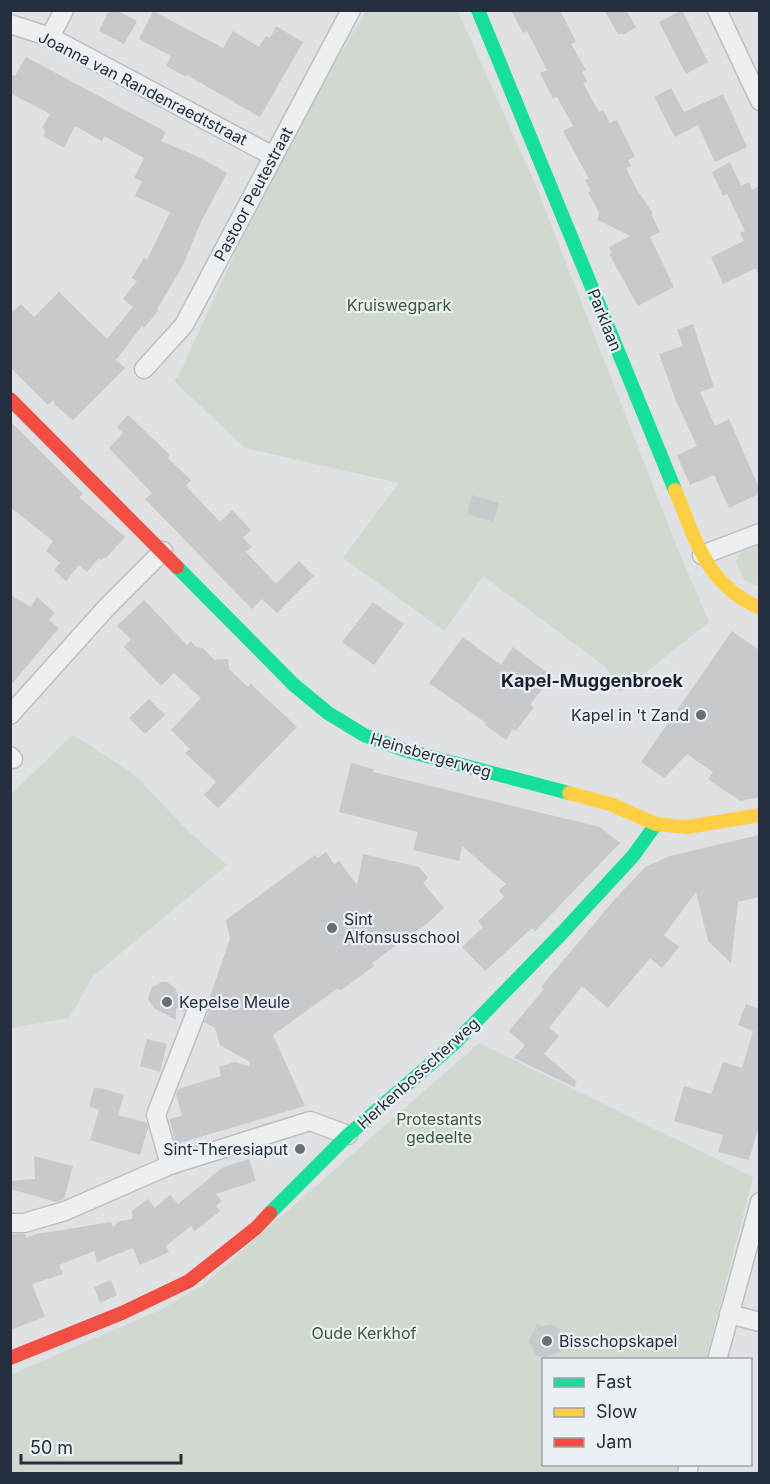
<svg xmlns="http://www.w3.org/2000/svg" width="770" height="1484" viewBox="0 0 770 1484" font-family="Inter,sans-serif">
<rect width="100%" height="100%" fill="#dfe1e4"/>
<g fill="#d0d8cf">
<path d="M366,11h92l78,175 141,361 32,75 -89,71 -14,-26 -123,-91 -39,55 -101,-73 56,-75 -154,-35 -72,-68 5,-3 102,-222z"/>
<path d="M759,544v42l-15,-6 -8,-18 6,-11z"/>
<path d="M73,735l61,39 53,56 40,35 -134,111 -24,42 -58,10v-234z"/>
<path d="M479,1043l274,134 -47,182 -162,1v104l135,1 -2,8h-666l-1,-98 152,-66 41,-24z"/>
</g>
<g fill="#c7c9cc">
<path d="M109,10h7l21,11 -13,23 -25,-13z"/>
<path d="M511,10h49l16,32 -5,2 15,26 -4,2 5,9 -4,2 16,29 4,-2 7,13 7,-3 18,37 -7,3 3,6 -5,2 11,22 16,23 -2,1 9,18 -10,5 24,50 -36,19 -29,-52h3l-3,-7 21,-11 -32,-16 1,-8 -11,-20 3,-1 -6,-11 4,-1 -26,-48 10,-5 -16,-29 -4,2 -13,-26 7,-3 -20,-39 -4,2z"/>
<path d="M604,10h22l10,17 -11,7h-7z"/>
<path d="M682,10l26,52 -22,12 -27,-52z"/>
<path d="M153,11l70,37 10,-17 26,16 7,-11 4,2 6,-12 27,16 -43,75 -73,-42 -1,2 -20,-11 5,-10 -32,-17z"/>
<path d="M26,57l140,75 -5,9 40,17 26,15 -25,47 -20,47 -25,42 2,1 -15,18 -2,-2 -26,34 9,8 -52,52 -18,-15 -2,-5 -5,5 -38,-38v-53l11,-10 13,13 25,-25 48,47 26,-32 -10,-8 14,-18 -5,-3 12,-20 3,2 23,-48 -35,-16 7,-15 -8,-3 10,-20 -40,-22 -2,5 -27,-15 -11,22 -21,-12 3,-5 -4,-3 8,-14 -40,-21v-19l5,2z"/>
<path d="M671,88l13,24 39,-18 24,53 -32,15 -17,-37 -23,12 -21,-40z"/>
<path d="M730,162l11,24 8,-4 3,8 7,-4v90l-3,-8 -33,16 -12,-27 33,-16 -4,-8 5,-2 -18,-37 -4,2 -11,-24z"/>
<path d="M693,324l21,63 -14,5 15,34 14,-7 30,69v6l-30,14 -15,-33 -24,10 -13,-30 20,-9 -21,-45 -17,-47 24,-8 -6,-16z"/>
<path d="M128,415l42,40 -2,3 23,22 -5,6 34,36 12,-12 19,20 -8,8 9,9 -6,5 30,32 23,-23 15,15 -37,37 -15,-14 -10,10 -107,-110 7,-6 -43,-45 14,-15 -6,-6z"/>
<path d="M10,421l73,73 -4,3 46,40 -19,21 -2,-1 -3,3 -2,-2 -12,14 -8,-7 -13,16 -12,-11 6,-7 -14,-12 7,-10 -43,-34z"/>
<path d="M472,495l27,8 -5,19 -27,-8z"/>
<path d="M10,595l21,12 6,-10 18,16 -6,7 10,8 -49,58z"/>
<path d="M144,600l43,45 4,-4 5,6 7,1 12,13 2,-2h11l1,10 19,18 3,-3 46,43 -79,81 -14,-13 12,-13 -31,-29 5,-4 -19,-19 30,-32 -27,-25 -13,13 -37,-39 7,-8 -14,-13z"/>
<path d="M373,602l31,22 -30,41 -32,-23z"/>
<path d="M732,631l27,19v147l-19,4 -32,-22 5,-7 -26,-18 -23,24 -23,-16z"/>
<path d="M463,637l38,28 12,-18 39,29 -22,29 4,2 -18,24 -3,-2 -7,11 -21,-15 1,-2 -57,-40z"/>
<path d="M149,699l16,16 -20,19 -16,-16z"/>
<path d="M351,763l23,6 -1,3 227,55 20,16 -85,88 -3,-3 -47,43 -23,-24 21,-20 -5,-6 26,-24 -5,-7 7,-6 -44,-38 -3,15 -46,-11 5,-18 -79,-20z"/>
<path d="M759,835v62l-21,5 -7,61 -23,-22 -12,-49 -32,43 15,12 -17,21 -12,-10 -42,50 -26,-22 -33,42 10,8 -15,18 33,28 -3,5 -60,-29 11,-13 -16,-14 35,-42 -3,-2 16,-19 58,-69 30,-32 25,-11z"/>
<path d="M326,852l8,12 5,-3 18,24 6,-31 56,13 9,11 -5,5 21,25 -15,14 -57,41 2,3 -34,25 -2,-3 -65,47 32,71 -129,38 -7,-25 13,-3 -6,-22 2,-5 43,-13 -2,-9 16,-5 14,4 1,-4 -30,-17 -5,-17 -11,-6 4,-8 -1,-9 23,-66 -4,-19 89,-65 3,3z"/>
<path d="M162,982h5l8,6 10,22 -1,2 -8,-4v12l-22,-12 -6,-9 4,-12z"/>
<path d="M746,1004l13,5v116l-10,35 -31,-8 5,-17 -49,-14 10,-35 27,8 12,-32 19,6 11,-37 -15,-6z"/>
<path d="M147,1039l20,5 -7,28 -20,-6z"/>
<path d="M94,1088h7l23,7 -6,20 29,8 1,5 -8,27 -50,-15 9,-30 -10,-4z"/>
<path d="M34,1156l39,10 -9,33 -7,3 -47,-13v-8l25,-2z"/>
<path d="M249,1159l7,22 -40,13 6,7 -6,5 4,5 -25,20 -4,-5 -25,20 3,6 -29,13 -7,-17 -36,14 -3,-11 -35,14 4,9 -31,10 13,33 -35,13v-96h16v4l11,-4 74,-12 2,5 7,-6 13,-2 -1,-8 16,-12 7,9 15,-13 8,9 44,-36z"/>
<path d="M111,1280l6,15 -17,8 -6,-16z"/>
<path d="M537,1324l5,2 9,-2 8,5 5,16 -3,7 -19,6 -6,-3 -7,-14z"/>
</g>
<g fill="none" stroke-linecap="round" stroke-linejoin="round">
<defs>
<g id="street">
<path d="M717,10l43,91"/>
<path d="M10,24l40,13 223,119"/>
<path d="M50,37l14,-27"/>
<path d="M144,369l40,-44 167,-315"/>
<path d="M702,555l58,-22"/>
<path d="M10,715l97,-108 56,-56"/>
<path d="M10,756l3,3"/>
<path d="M170,1165l-14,-50 41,-105"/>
<path d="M10,1223h14l41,-12 105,-46 140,-44 38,14"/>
<path d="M729,1314l31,8"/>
<path d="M717,1360l43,-158"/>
<path d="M687,1474l2,-10"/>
</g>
</defs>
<use href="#street" stroke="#bdbfc2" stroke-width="21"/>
<use href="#street" stroke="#eeeff1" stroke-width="18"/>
<g stroke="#16e098" stroke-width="14">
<path d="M478,10l197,480"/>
<path d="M177,567l117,118 34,28 36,22 40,15 165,43"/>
<path d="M270,1213l78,-78 107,-92 107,-110 71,-77 23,-32"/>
</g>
<g stroke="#ffcf43" stroke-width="14">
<path d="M675,490c21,50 31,95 85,118"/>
<path d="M569,793l41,11 46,20 31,3 73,-12"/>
</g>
<g stroke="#f24e42" stroke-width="14">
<path d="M10,399l167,168"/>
<path d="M10,1358l112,-45 67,-32 67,-53 14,-15"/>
</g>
</g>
<g fill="#666e78" stroke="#ebf0f5" stroke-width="2">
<circle cx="701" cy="715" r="6"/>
<circle cx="332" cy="928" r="6"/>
<circle cx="167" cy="1002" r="6"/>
<circle cx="300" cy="1149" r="6"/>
<circle cx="547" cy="1341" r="6"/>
</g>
<g text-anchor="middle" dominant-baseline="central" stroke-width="4.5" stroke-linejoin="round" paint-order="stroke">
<g font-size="16" fill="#25303e" stroke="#ebf0f5">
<text transform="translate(143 88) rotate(27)">Joanna van Randenraedtstraat</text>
<text transform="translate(253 194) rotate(-62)">Pastoor Peutestraat</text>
<text transform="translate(605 320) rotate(68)">Parklaan</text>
<text transform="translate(431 755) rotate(16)">Heinsbergerweg</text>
<text transform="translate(418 1073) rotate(-42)">Herkenbosscherweg</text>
</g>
<g font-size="16" fill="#3d5a32" stroke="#ebf0f5">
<text x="399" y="305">Kruiswegpark</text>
<text x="439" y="1119">Protestants<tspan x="439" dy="18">gedeelte</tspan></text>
<text x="364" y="1333">Oude Kerkhof</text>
</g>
<g font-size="16" fill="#25303e" stroke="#ebf0f5" text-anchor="start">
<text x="689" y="715" text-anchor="end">Kapel in 't Zand</text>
<text x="344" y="919">Sint<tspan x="344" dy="18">Alfonsusschool</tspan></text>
<text x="179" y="1002">Kepelse Meule</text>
<text x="288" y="1149" text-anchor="end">Sint-Theresiaput</text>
<text x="559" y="1341">Bisschopskapel</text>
</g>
<g font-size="18" font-weight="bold" fill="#18212e" stroke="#ebf0f5">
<text x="592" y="680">Kapel-Muggenbroek</text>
</g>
</g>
<rect width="770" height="1484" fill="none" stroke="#25303e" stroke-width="24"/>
<rect x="542" y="1358" width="210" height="108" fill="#ebf0f5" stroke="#9ca3ac" stroke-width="1.5"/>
<rect x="554" y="1378" width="30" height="9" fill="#16e098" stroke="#9ca3ac" stroke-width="1.5"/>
<text x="596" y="1388" font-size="18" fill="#25303e">Fast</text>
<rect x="554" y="1408" width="30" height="9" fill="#ffcf43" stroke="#9ca3ac" stroke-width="1.5"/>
<text x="596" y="1418" font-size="18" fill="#25303e">Slow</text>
<rect x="554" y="1438" width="30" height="9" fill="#f24e42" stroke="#9ca3ac" stroke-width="1.5"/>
<text x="596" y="1448" font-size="18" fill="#25303e">Jam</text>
<path d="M21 1454v9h160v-9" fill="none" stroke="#25303e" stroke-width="3"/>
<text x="30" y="1454" font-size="18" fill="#25303e" stroke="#ebf0f5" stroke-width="4.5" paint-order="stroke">50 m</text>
</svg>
